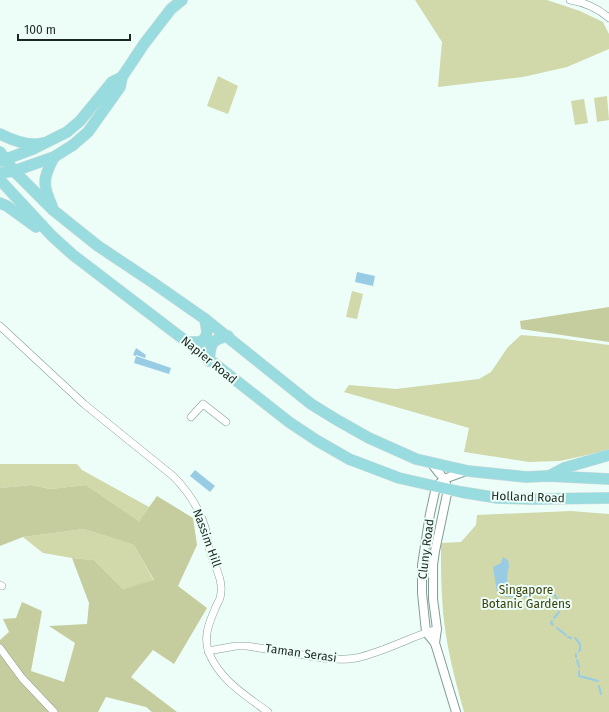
<svg xmlns="http://www.w3.org/2000/svg" width="609" height="712" viewBox="0 0 609 712" font-family="'Fira Sans',sans-serif">
<rect width="100%" height="100%" fill="#edfef8"/>
<g fill="#d1d8a9">
<path d="M415,0h132l33,11 23,11 6,12v15l-42,18 -44,10 -85,10 4,-45z"/>
<path d="M218,76l20,10 -10,28 -21,-8z"/>
<path d="M607,96l2,24 -12,2 -3,-24z"/>
<path d="M584,99l4,24 -13,2 -4,-24z"/>
<path d="M352,291l11,3 -6,25 -11,-2z"/>
<path d="M521,335l37,3 51,7v105l-49,11 -31,1 -65,-10 5,-24 -125,-36 5,-7 47,4 83,-10 12,-7 17,-25z"/>
<path d="M0,464h77l5,6 67,37 -10,14 -53,-36 -36,4 -18,-4 -32,3z"/>
<path d="M571,511l38,3v198h-145c-7,-25 -14,-51 -18,-77 -5,-31 -5,-61 -5,-92l20,-1 15,-17 1,-10z"/>
<path d="M84,529l50,16 20,36 -31,8 -29,-29 -22,-2 -29,-5 -20,-16z"/>
</g>
<g fill="#c5cc9d">
<path d="M609,307v35l-88,-13 -1,-8z"/>
<path d="M32,485l18,4 36,-4 53,36 18,-25 36,22 4,27 -19,41 29,22 -33,56 -21,-14 -22,27 46,35h-25l-6,-5 -40,-10 -8,15h-98v-72l9,-8 -6,-13 13,-1 6,-16 20,9 -11,60 33,11 11,-39 -26,-17 38,-2 2,-21 -17,-45 22,2 29,29 31,-9 -20,-35 -50,-16 -61,8 -23,9v-58z"/>
</g>
<g fill="#98cce5">
<path d="M357,272l18,4 -2,10 -18,-4z"/>
<path d="M136,348l10,7 -1,3 -9,-3v1l35,12 -2,6 -35,-11 2,-7 -3,-1z"/>
<path d="M195,470l20,16 -5,6 -20,-16z"/>
<path d="M503,557l5,3 1,6 -2,10 1,13 -11,3 -4,-25 8,-4z"/>
</g>
<g fill="none" stroke-linecap="round" stroke-linejoin="round">
<g stroke="#98cce5" stroke-width="2">
<path d="M503,591l3,5h22l8,-3h10"/>
<path d="M554,594l9,14 -2,1"/>
<path d="M554,618l5,-6"/>
<path d="M552,621l-1,2 2,2"/>
<path d="M557,628l9,7"/>
<path d="M568,637l3,1"/>
<path d="M575,638l5,6v6l-1,1"/>
<path d="M576,657v-3"/>
<path d="M577,660l2,7"/>
<path d="M579,671v5l19,5"/>
<path d="M599,686l2,8"/>
</g>
<defs>
<g id="minor">
<path d="M570,0c14,2 29,9 39,18"/>
<path d="M0,326l84,78 89,72c14,14 26,32 32,51 3,10 3,21 7,30 5,14 12,26 8,41 -1,4 -4,7 -5,11 -6,14 -12,28 -6,44 11,27 36,42 59,59"/>
<path d="M191,417l12,-13 23,18"/>
<path d="M0,585l2,1"/>
<path d="M0,648l22,30 32,34"/>
<path d="M208,651l28,-5h11l81,13c9,0 19,1 28,-1 28,-6 54,-21 81,-29"/>
</g>
<g id="tertiary">
<path d="M431,463l13,16 4,10 -13,62 -2,14v34l4,30 -2,14"/>
<path d="M456,712l-21,-69 -9,-11 -4,-39v-28l8,-51 6,-27 8,-8 22,-8"/>
</g>
<g id="primary">
<path d="M0,134c12,6 29,13 43,9"/>
<path d="M0,152l14,19 39,39 45,36 54,36 53,37 106,85 26,16 32,18 47,21 52,12 58,6 22,-1 61,3"/>
<path d="M1,161l32,-12 34,-17 13,-11 32,-39 10,-5"/>
<path d="M0,173l14,-2 40,-14 19,-12 15,-13 32,-45 2,-10 22,-33 27,-35 11,-9"/>
<path d="M0,180l52,56 21,19 114,87 102,80 27,18 33,19 50,19 62,14 37,6 35,1 76,-1"/>
<path d="M0,203l7,3 29,21"/>
<path d="M52,206c-10,-22 -9,-28 2,-49"/>
<path d="M187,342h14l5,-5 1,-6 -2,-12"/>
<path d="M209,361c1,-16 2,-22 19,-25"/>
<path d="M549,476l15,-8 45,-13"/>
</g>
</defs>
<use href="#minor" stroke="#829d94" stroke-width="8"/>
<use href="#tertiary" stroke="#829d94" stroke-width="10"/>
<use href="#primary" stroke="#dbdcdc" stroke-width="12"/>
<use href="#minor" stroke="#fff" stroke-width="7"/>
<use href="#tertiary" stroke="#fff" stroke-width="8"/>
<use href="#primary" stroke="#98dcdf" stroke-width="11"/>
</g>
<g text-anchor="middle" dominant-baseline="central" stroke-width="4" stroke-linejoin="round" paint-order="stroke">
<g font-size="12" fill="#1c2723" stroke="#edfef8">
<text transform="translate(209 360) rotate(39)">Napier Road</text>
<text transform="translate(528 497) rotate(2)">Holland Road</text>
<text transform="translate(207 538) rotate(70)">Nassim Hill</text>
<text transform="translate(426 549) rotate(-83)">Cluny Road</text>
<text transform="translate(301 653) rotate(8)">Taman Serasi</text>
</g>
<g font-size="12" fill="#3c4109" stroke="#edfef8">
<text x="526" y="590">Singapore<tspan x="526" dy="14">Botanic Gardens</tspan></text>
</g>
</g>
<path d="M18 34v6h112v-6" fill="none" stroke="#1c2723" stroke-width="2"/>
<text x="24" y="34" font-size="12" fill="#1c2723" stroke="#edfef8" stroke-width="3" paint-order="stroke">100 m</text>
</svg>
